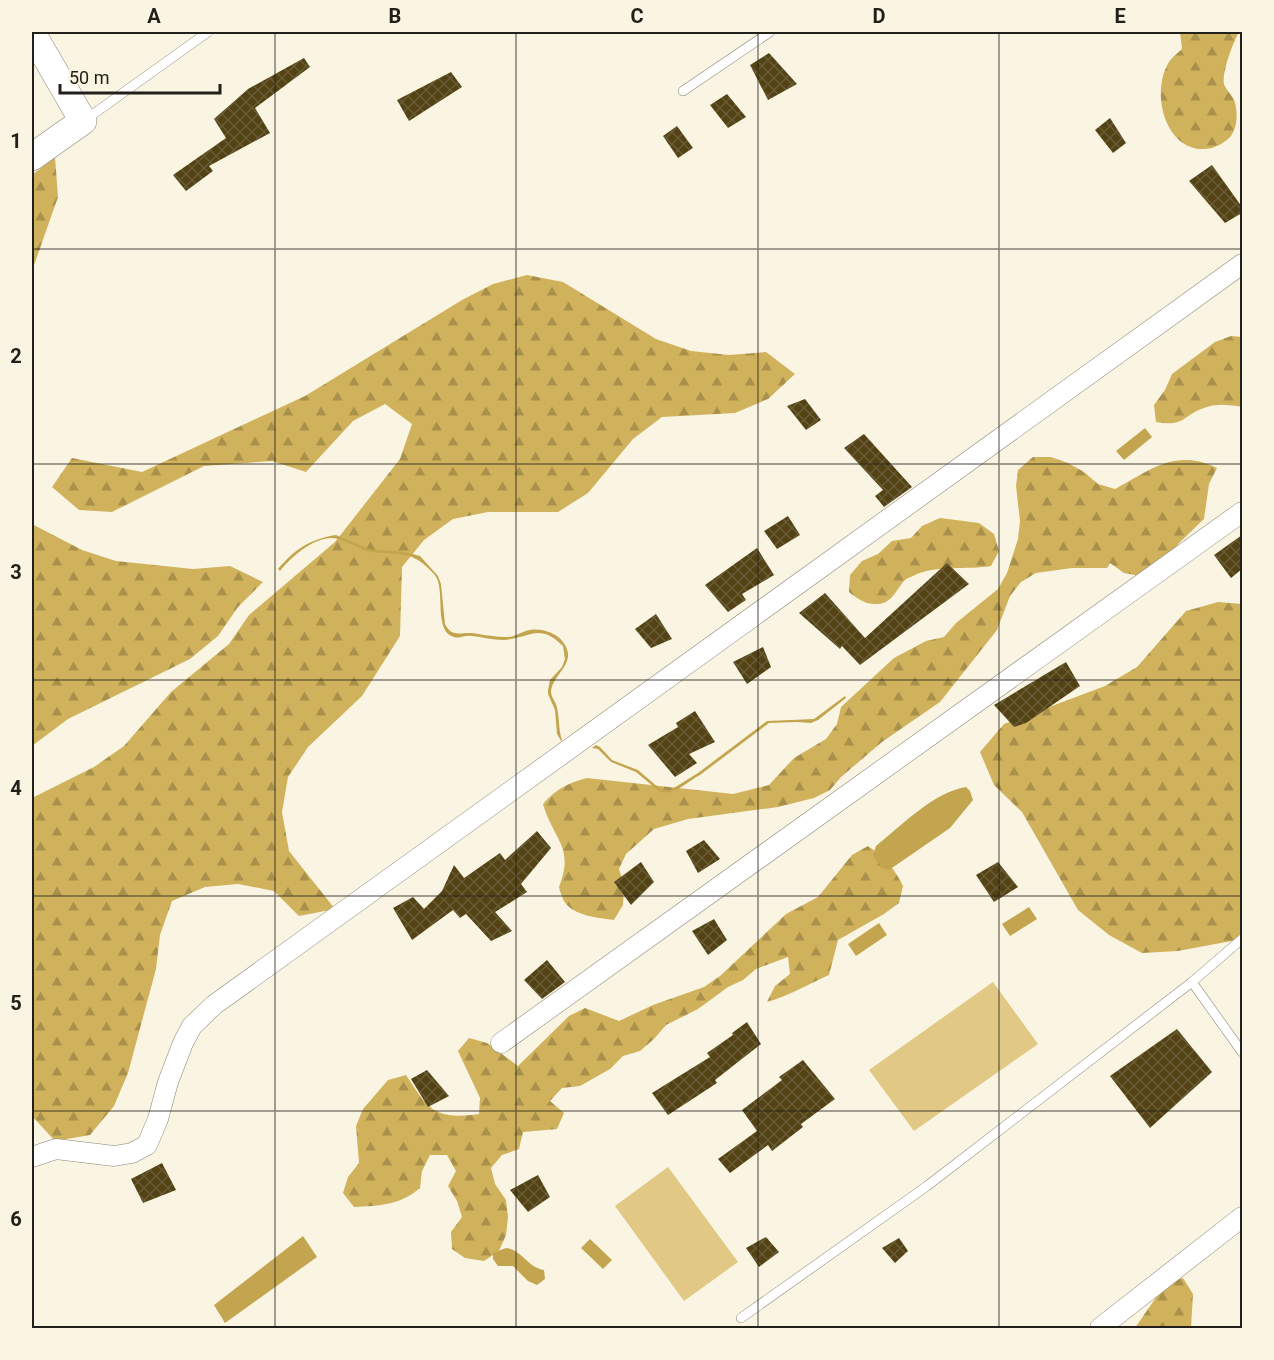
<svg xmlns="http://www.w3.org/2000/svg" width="1274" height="1360" viewBox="0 0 1274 1360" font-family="Roboto,sans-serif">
<defs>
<pattern id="forest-firs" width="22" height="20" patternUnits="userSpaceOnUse" patternTransform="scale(1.5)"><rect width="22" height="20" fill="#d1b25c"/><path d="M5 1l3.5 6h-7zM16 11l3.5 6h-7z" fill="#a9904b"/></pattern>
<pattern id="building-cross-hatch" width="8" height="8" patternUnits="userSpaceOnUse" patternTransform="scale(1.5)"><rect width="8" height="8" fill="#534314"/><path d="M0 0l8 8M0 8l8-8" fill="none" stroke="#685b35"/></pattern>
</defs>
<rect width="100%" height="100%" fill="#faf4e3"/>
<g fill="url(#forest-firs)">
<path d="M1180,32h59c-6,11 -17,39 -15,52 2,6 8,11 10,16 4,11 4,26 -3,36 -4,5 -13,10 -19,12 -45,10 -63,-54 -43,-86 3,-5 9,-9 13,-13z"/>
<path d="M55,157l3,40 -26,74v-96z"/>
<path d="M527,275l36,7 93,57 35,12 38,4 37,-3 29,22 -27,25 -33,14 -73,4 -29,22 -45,54 -30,19h-70l-35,7 -29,21 -22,27 -2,69 -38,60 -54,51 -20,30 -6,35 7,39 46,58 -36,7 -25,-25 -36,-7 -33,3 -33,14 -12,34 -4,34 -28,104 -14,33 -24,29 -35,6 -23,-25v-318l62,-31 30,-21 47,-54 58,-48 20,-29 86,-73 65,-83 12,-35 -27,-20 -32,17 -47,51 -34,-11 -68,5 -92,46 -33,-2 -27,-23 20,-29 70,14 163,-76 157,-96 31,-16z"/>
<path d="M1231,336l11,1v70c-13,-2 -25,-4 -38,1 -23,8 -18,19 -48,14l-2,-17 11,-15 7,-16 43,-32z"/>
<path d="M1033,457h18l17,6 16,9 14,12 17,5c36,-19 60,-41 102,-21l-8,16 -5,35 -26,25 -9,15 -29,17 -16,-3 -14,-10 -3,5h-35l-36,5 -15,9 -11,14 -13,34 -57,72 -58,40 -41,35 -11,13 -16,8 -36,9 -90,12 -34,10 -28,25 -7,15 5,17 -1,19 -9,15c-15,-2 -41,-4 -50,-19 -2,-4 -4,-9 -5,-14 16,-40 -6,-48 -16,-83 13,-15 25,-21 44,-26l146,16 36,-9 25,-27 32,-19 11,-15 4,-17 53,-49 32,-17 18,-4 12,-14 42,-34 9,-16 11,-34 2,-18 -4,-35 2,-16z"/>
<path d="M940,518l39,5 15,11 5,17 -8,15c-24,4 -51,-1 -74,8 -3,2 -10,4 -12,6 -9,9 -12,23 -27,24 -12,1 -20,-5 -29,-12l1,-17 12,-14 16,-7 14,-13 19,-3 11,-12z"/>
<path d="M32,524l50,26 34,11 77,8 37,-3 33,16 -25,25 -20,29 -28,23 -122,60 -36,27z"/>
<path d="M1218,602l24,2v335l-64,12 -36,2 -33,-18 -31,-25 -56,-98 -28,-27 -14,-33 24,-28 101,-38 32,-19 49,-56z"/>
<path d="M868,846c17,11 26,22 35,40l-4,17 -15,11 -46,26 -9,35c-21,9 -40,21 -62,27l8,-16 15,-12 -2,-17 -32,12 -13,11 -15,7 -30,22 -32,16 -12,14 -14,12 -17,5 -13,13 -30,17 -18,2 -12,13 14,12 -7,16 -34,3 -4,17 -17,6 -11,13 4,16 11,16 2,17 -2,18 -7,16 -15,10 -19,-3 -13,-9 -1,-17 11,-15 -5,-16 -9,-15 8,-15 -9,-16h-17l-8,16 -2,17c-20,17 -40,18 -66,19l-11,-14 5,-16 11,-14 -3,-37 7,-17 25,-29 18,-5c23,35 28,45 73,39l1,-16 -22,-47 11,-13 18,5 31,23 51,-50 16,-8 34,13 34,-16 51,-18 16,-11 66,-62 32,-17 34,-42z"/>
<path d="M1183,1278l10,16 -2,34h-56l31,-45z"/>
</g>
<g fill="#e1c884">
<path d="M993,982l45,62 -124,87 -45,-61z"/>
<path d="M668,1167l70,95 -54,39 -69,-95z"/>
</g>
<g fill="#c4a54f">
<path d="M1145,428l7,9 -28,23 -8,-9z"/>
<path d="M336,535l33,14 36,3 15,4 18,20 3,8 4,40c7,14 15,8 27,9 13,2 23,4 37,4 8,-1 13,-6 21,-7 11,-2 27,3 33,12 16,21 -11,32 -12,50 0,4 3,8 5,12 4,12 2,25 6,36l-1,1 -4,-7 -2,-24 -7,-16v-4l2,-10 12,-13 3,-8 -2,-13c-24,-24 -33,-8 -59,-6 -12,0 -21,-3 -32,-4 -6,-1 -13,3 -18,1 -22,-6 -7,-49 -20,-63 -23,-25 -32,-18 -62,-22 -12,-2 -23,-10 -34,-13 -20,-6 -47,18 -58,32l-2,-2c17,-20 32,-30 58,-34z"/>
<path d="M845,696l1,2 -28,22 -7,3 -14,-1 -28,1 -69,52c-14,7 -23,20 -40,17l-24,-20 -25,-10 -13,-13 -6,-1 4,-3 4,2 12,13 26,10 21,18 10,3 29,-18 69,-52 47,-2z"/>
<path d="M966,787l4,4 3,9 -23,28 -61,42 -7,-2 -9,-12 3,-10c25,-20 58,-54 90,-59z"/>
<path d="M1029,907l8,12 -27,17 -8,-12z"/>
<path d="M879,923l8,12 -31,21 -8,-12z"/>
<path d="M303,1236l14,21 -92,66 -11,-18z"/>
<path d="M590,1239l22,21 -9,9 -22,-21z"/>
<path d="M506,1248c16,2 22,20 38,22l1,9 -8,6 -9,-4 -15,-15h-15l-5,-7v-6z"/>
</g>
<g fill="url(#building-cross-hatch)">
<path d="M769,53l28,31 -29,16 -18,-35z"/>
<path d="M304,58l6,9 -55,41 15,25 -61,33 4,5 -27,20 -13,-16 53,-37 -12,-19 34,-30z"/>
<path d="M451,72l11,15 -53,34 -12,-21z"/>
<path d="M727,94l19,23 -18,11 -18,-23z"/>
<path d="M1110,118l16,25 -13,10 -18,-23z"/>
<path d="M677,126l16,22 -15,10 -15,-22z"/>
<path d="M1212,165l30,42v6l-17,10 -36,-42z"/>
<path d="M805,399l16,21 -15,10 -19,-24z"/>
<path d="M864,434l48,53 -28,20 -9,-11 8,-6 -39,-42z"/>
<path d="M788,516l12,19 -23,14 -13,-18z"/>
<path d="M1242,535v34l-11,9 -17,-23z"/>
<path d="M757,548l17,27 -32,19 4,6 -18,12 -23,-27z"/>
<path d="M947,563l22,21 -109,81 -18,-19 -2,3 -41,-36 26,-20 40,45z"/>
<path d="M656,614l16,25 -21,9 -16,-19z"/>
<path d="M763,647l8,20 -24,17 -14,-22z"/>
<path d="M1066,662l14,24 -54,37 -12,4 -20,-22z"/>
<path d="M695,711l20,31 -26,12 8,9 -22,14 -27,-32 30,-18 -2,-4z"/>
<path d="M537,831l14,17 -30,36 6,8 -32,20 17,19 -21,10 -25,-27 -6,4 -7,-8 -41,30 -19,-32 20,-11 11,12 18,-18 12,-26 10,13 36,-25 5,7z"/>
<path d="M704,840l16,19 -22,14 -12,-22z"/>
<path d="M641,862l13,20 -23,23 -17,-23z"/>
<path d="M998,862l20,25 -24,15 -18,-27z"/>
<path d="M714,919l13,21 -19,15 -16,-24z"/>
<path d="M547,960l18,22 -23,17 -18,-19z"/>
<path d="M747,1022l14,22 -46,36 2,3 -49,32 -16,-22 58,-36 -3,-4 26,-18 -1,-2z"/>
<path d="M1177,1029l35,43 -62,56 -40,-52z"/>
<path d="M803,1060l32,39 -34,25 2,3 -31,24 -4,-6 -38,28 -12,-14 39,-28 -15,-21 40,-30 -3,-3z"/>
<path d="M427,1070l22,26 -21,11 -17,-28z"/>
<path d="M162,1163l14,27 -33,13 -12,-24z"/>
<path d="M538,1175l12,22 -22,15 -18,-22z"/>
<path d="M766,1237l13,15 -20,15 -13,-19z"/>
<path d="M899,1238l9,13 -13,12 -13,-15z"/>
</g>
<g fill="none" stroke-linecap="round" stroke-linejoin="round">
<defs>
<g id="lane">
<path d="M683,91l87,-59"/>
<path d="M85,120l123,-88"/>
<path d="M1192,982l50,70"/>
<path d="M741,1318l186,-132 265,-204 50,-43"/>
</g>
<g id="street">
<path d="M501,1043l741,-531"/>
<path d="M32,1157l24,-8 58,7 18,-3 15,-8 11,-26 10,-37 15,-39 9,-17 22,-21 1028,-741"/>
<path d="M1100,1328l142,-111"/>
</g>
<path id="secondary" d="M32,33l51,88 -51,36"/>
</defs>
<use href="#lane" stroke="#898475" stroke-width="10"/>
<use href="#street" stroke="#898475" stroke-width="21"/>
<use href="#secondary" stroke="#898475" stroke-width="28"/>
<use href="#lane" stroke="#fff" stroke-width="9"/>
<use href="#street" stroke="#fff" stroke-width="20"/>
<use href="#secondary" stroke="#fff" stroke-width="27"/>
</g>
<path fill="none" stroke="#22201a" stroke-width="1.5" stroke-opacity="0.55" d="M275,32v1296M516,32v1296M758,32v1296M999,32v1296M32,249h1210M32,464h1210M32,680h1210M32,896h1210M32,1111h1210"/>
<rect width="1274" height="1360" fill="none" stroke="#faf4e3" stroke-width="66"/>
<path d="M60 84v9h160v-9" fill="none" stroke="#22201a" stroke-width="3"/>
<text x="69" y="84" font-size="18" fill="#22201a" stroke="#faf4e3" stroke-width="4.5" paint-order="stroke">50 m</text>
<rect x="33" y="33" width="1208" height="1294" fill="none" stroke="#22201a" stroke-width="2"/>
<g font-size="20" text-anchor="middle" font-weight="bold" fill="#22201a">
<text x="154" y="23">A</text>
<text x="395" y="23">B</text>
<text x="637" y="23">C</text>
<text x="879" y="23">D</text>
<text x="1120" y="23">E</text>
<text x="16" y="148">1</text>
<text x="16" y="363">2</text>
<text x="16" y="579">3</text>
<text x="16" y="795">4</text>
<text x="16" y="1010">5</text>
<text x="16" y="1226">6</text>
</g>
</svg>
